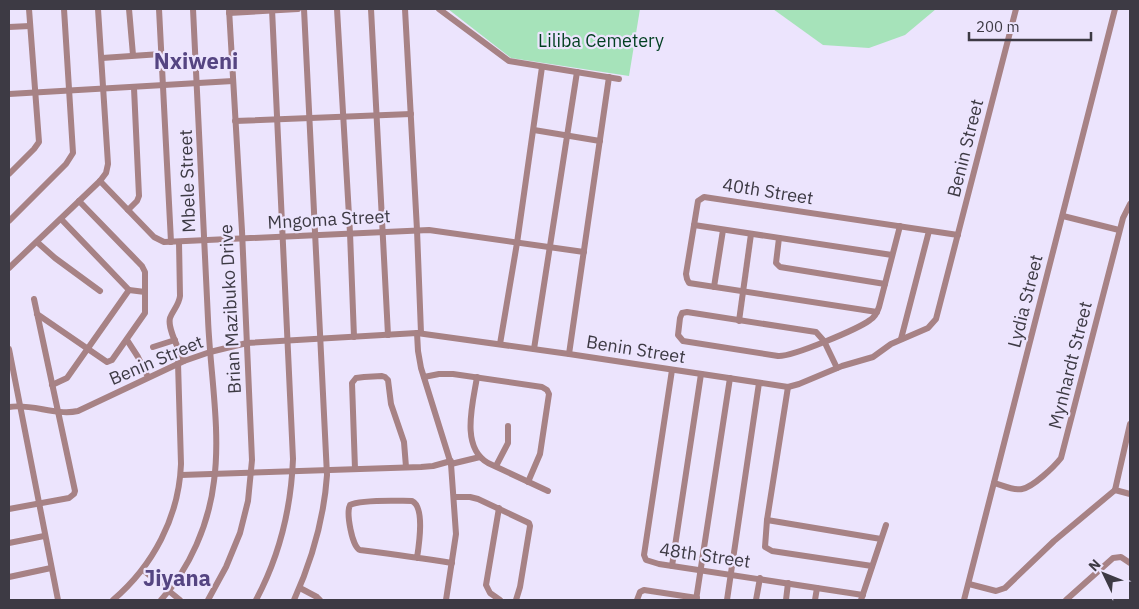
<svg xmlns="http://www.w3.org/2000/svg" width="1139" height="609" viewBox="0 0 1139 609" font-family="'IBM Plex Sans',sans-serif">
<rect width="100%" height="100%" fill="#ece4fd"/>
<g fill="#a6e3ba">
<path d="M448,9h192l-11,67 -118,-18z"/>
<path d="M773,9h163l-31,26 -36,13 -46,-3z"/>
</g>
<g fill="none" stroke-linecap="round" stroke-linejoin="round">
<g stroke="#a78285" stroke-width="6">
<path d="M129,9l4,46"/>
<path d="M159,9l12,233"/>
<path d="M337,9l13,224 4,104"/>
<path d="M371,9l17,326"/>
<path d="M405,9l12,221 4,103"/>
<path d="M439,9l70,52 110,18"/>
<path d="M229,13l69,-4"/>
<path d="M9,27l21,-1"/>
<path d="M102,58l59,-4"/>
<path d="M9,94l224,-13"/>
<path d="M235,121l176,-7"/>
<path d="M534,130l66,11"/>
<path d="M9,174l25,-25 5,-7 -10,-133"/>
<path d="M100,181l54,56 10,5 265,-12 155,22"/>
<path d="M128,210l9,-9 2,-5 -5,-108"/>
<path d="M1063,216l56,14"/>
<path d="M9,221l57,-57 7,-11 -9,-144"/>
<path d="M694,225l198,30"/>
<path d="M779,238l-3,25 4,4 105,17"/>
<path d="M37,242l18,16 45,33"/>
<path d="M179,242l1,54c-1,9 -7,14 -10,22 -3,11 10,33 14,43"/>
<path d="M9,268l91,-87 6,-8 2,-9 -10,-155"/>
<path d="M714,287l9,-57"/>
<path d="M129,290l16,2"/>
<path d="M877,312l-188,-29 -2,-4 -1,-5 12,-73 6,-4 254,38"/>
<path d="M37,314l70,48 5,-2 33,-47v-41l-3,-6 -63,-65"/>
<path d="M739,321l12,-87"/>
<path d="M417,333l1,18 3,17 30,96 5,70 -10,66"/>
<path d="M901,339l28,-108"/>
<path d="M127,340l11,17 10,20"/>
<path d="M500,344l17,-101 25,-176"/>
<path d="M153,347l22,-7"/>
<path d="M9,349l49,251"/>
<path d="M534,349l43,-277"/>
<path d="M569,354l40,-277"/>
<path d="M837,368l-13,-27 -8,-9 -129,-20 -5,1 -2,5 -2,17 5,6 95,15c14,1 80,-27 92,-36 5,-3 7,-7 9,-13l21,-81"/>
<path d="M672,370l-28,185 2,5 13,4 204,31"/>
<path d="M424,377l15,-3h14l89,13 5,3 2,4 -9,60 -12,28"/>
<path d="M477,377c-4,26 -17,70 11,86l60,28"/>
<path d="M52,385l15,-7 62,-88 -68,-71"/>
<path d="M788,387l-21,133 -2,27 7,4 100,15"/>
<path d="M9,407c23,-4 46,9 69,4l106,-50 26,-9 37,-9 170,-10 152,21 219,33 11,-3 43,-18 31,-9 18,-13 37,-16 8,-9 80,-310"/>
<path d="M451,464l29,-7"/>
<path d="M496,466l12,-23v-17"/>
<path d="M355,469l-3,-86 4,-5 8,-1 18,-1 3,1 3,3 3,24 13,38 2,25"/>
<path d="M181,475l240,-8 12,-1 18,-5"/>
<path d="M994,483c8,2 20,8 28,6 11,-2 32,-22 39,-31l62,-240 7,-14"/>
<path d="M1115,490l15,-66"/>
<path d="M1115,490l15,4"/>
<path d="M454,497h16l8,2 51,24 1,3 -10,61 -4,13"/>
<path d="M499,508l-13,77 4,8 10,7"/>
<path d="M9,509l60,-11 5,-4 1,-3 -41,-192"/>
<path d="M767,520l114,19"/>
<path d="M9,543l35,-7"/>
<path d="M417,558c2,-13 8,-51 -5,-57 -14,0 -50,-2 -62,4 -4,8 2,42 10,45 31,4 61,8 92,13"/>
<path d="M672,566l29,-192"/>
<path d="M143,570l37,30"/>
<path d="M9,577l42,-9"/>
<path d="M969,584l27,7 9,-3 49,-47 61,-51"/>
<path d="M300,588l17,9 3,3"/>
<path d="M113,600c40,-34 66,-83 68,-136l-3,-101"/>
<path d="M161,600c29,-32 48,-76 53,-119 7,-51 -4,-110 -6,-162 -5,-104 -10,-207 -15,-310"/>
<path d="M208,600l18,-33 14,-34 8,-32 4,-41 -10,-229 -13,-222"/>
<path d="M256,600c24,-45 35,-90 37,-141l-21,-450"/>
<path d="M294,600c18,-40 30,-81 33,-125l-23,-466"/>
<path d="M637,600l3,-8 4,-2 53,8"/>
<path d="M696,600l34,-222"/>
<path d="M727,600l32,-217"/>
<path d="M756,600l4,-22"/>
<path d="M786,600l2,-17"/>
<path d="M815,600l2,-12"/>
<path d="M861,600l25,-75"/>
<path d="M964,600l151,-591"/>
<path d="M1066,600l47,-42 8,-1 9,6"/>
</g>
</g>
<g text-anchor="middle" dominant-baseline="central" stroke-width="4.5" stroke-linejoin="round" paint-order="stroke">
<g font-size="18" fill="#003f20" stroke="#ece4fd">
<text x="601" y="40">Liliba Cemetery</text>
</g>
<g font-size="18" fill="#3d3a44" stroke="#ece4fd">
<text transform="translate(965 148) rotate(-76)">Benin Street</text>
<text transform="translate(187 181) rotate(-92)">Mbele Street</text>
<text transform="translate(768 191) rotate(9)">40th Street</text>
<text transform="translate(329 219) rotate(-3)">Mngoma Street</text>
<text transform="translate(1025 301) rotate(-76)">Lydia Street</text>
<text transform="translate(230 309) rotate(-93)">Brian Mazibuko Drive</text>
<text transform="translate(636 349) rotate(9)">Benin Street</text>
<text transform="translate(156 360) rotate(-23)">Benin Street</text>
<text transform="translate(1070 365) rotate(-76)">Mynhardt Street</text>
<text transform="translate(705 555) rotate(8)">48th Street</text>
</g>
<g font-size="22" font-weight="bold" fill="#554582" stroke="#ece4fd">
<text x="196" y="60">Nxiweni</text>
<text x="177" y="577">Jiyana</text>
</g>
</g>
<rect width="1139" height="609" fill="none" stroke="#3d3a44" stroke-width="20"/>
<g transform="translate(1104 574) rotate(313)" stroke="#ece4fd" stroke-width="4" paint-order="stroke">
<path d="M0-4L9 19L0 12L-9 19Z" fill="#3d3a44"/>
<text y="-8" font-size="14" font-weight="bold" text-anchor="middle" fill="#3d3a44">N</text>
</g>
<path d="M969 32v8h122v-8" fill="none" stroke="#3d3a44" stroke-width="2.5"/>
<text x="976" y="32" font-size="15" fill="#3d3a44" stroke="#ece4fd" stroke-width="4" paint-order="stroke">200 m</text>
</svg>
